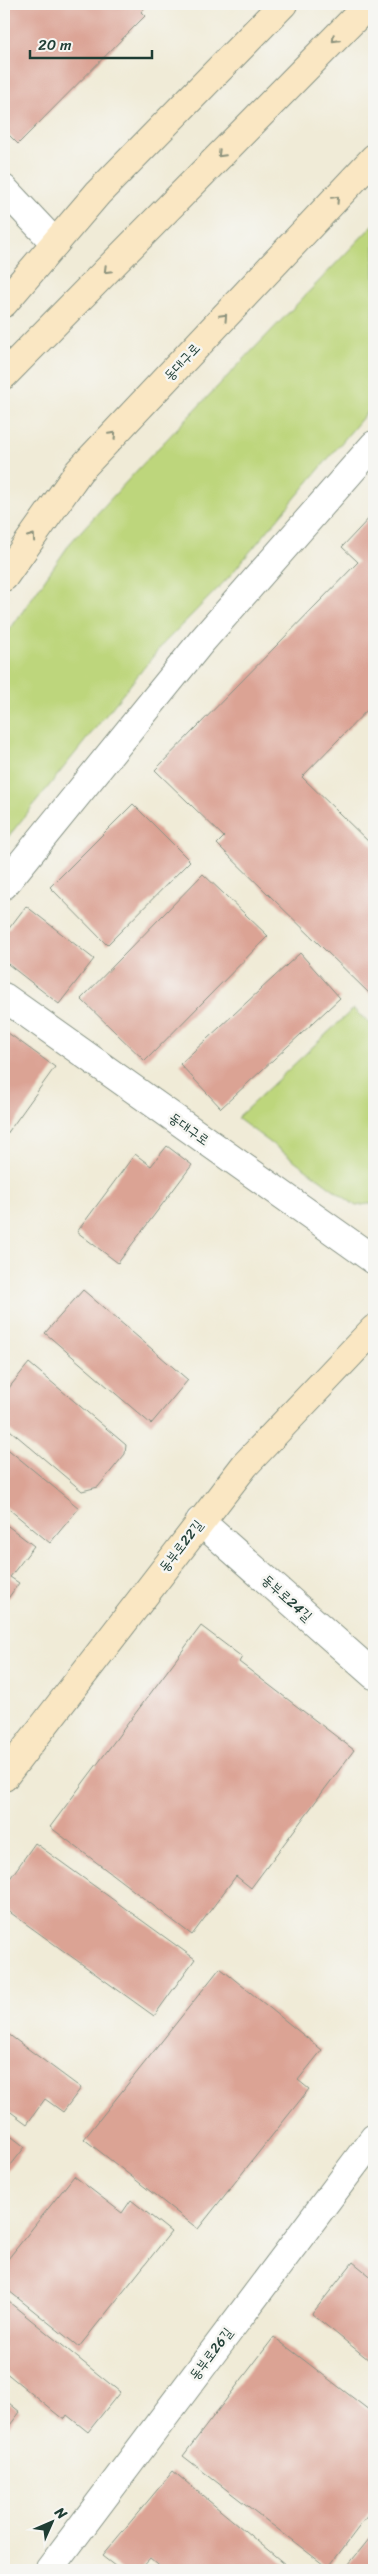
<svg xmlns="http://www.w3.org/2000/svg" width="378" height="2574" viewBox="0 0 378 2574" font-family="Sriracha,'Poor Story',sans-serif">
<rect width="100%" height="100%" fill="#f6f6f2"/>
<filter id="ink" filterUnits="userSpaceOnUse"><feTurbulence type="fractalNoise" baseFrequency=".02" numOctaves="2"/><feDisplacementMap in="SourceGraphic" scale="10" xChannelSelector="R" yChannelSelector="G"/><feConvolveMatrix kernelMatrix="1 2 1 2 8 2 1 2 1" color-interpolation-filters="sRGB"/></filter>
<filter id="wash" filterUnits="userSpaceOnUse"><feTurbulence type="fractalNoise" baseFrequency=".0096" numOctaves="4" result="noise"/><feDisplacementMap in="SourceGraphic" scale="20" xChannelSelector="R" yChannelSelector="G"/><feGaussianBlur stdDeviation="1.12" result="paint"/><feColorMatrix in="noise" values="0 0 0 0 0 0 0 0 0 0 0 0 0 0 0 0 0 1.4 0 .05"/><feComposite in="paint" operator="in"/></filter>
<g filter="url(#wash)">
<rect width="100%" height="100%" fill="#f0ebd7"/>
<g fill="#bdd67b" stroke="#6e8a58">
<path d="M374,224v180l-146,174 -65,66 -159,198v-204l67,-96 70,-76z"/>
<path d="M353,1009l21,18v176l-18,3 -119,-88z"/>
</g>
<g id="blocks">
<g fill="#dba394">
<path d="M4,4h139l3,2 -5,6 4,4 -127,128 -14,-14z"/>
<path d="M374,513v190l-72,74 72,70v151l-157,-154 7,-7 -69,-67 203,-208 -16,-15z"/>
<path d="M133,804l57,57 -83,84 -57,-58z"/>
<path d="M203,874l65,62 -123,125 -64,-62z"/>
<path d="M26,906l68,53 -35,45 -55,-43v-26z"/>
<path d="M300,953l40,45 -119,110 -41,-44z"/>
<path d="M4,1030l51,37 -51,71z"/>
<path d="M167,1146l25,19 -74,98 -41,-31 58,-78 16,12z"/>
<path d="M83,1290l105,90 -37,44 -106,-91z"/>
<path d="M29,1363l97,82 -1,9 -27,33 -16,4 -78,-66v-31z"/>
<path d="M4,1446l75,62 -29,35 -46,-38z"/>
<path d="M4,1523l30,23 -24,31 9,6 -15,21z"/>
<path d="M201,1626l41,31 -3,5 115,88 -103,138 -15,-12 -44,59 -142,-108z"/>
<path d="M35,1843l160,116 -41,57 -150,-108v-21z"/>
<path d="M220,1968l102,82 -24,30 11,9 -111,140 -114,-90z"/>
<path d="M4,2031l77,57 -18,24 -18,-13 -18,25 -23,-17z"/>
<path d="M4,2131l21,16 -21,27z"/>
<path d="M74,2176l48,37 9,-13 40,32 -92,115 -75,-60v-23z"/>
<path d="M353,2262l21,17v85l-62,-50z"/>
<path d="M4,2298l116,94 -32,40 -21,-17 -3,5 -60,-49z"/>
<path d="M274,2337l100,77v93l-46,61 -145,-112z"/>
<path d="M4,2399l16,13 -16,21z"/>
<path d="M173,2471l119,99h-129l-13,-11 -10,11h-20l-18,-14z"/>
<path d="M374,2533v37h-30z"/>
</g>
</g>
</g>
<g filter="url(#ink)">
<use href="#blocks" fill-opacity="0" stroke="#889486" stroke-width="1"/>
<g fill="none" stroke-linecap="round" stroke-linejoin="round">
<defs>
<g id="minor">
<path d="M4,189l51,54"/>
<path d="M4,885l197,-243 173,-197"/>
<path d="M4,997l370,263"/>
<path d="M200,1521l174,154"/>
<path d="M49,2570l325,-432"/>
</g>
<g id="secondary">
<path d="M4,303l94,-110 185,-189"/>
<path d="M4,375l365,-371"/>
<path d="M4,577l75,-106 295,-313"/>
<path d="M4,1777l241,-312 129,-136"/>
</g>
</defs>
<use href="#minor" stroke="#889486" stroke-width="30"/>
<use href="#secondary" stroke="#889486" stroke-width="30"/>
<use href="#minor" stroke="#fff" stroke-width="28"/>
<use href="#secondary" stroke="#fae7c3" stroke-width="28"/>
</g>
<defs><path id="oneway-chevron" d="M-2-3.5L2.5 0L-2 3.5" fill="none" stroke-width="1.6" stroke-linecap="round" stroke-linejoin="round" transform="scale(1.25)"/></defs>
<g stroke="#8c927c">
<use href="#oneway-chevron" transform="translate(335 39) rotate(135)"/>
<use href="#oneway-chevron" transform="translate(221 154) rotate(135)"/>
<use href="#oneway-chevron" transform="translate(336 199) rotate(-47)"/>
<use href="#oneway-chevron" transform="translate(107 270) rotate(135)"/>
<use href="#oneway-chevron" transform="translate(224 317) rotate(-47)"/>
<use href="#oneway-chevron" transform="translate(113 435) rotate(-47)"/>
<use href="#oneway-chevron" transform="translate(32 537) rotate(-55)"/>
</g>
</g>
<g text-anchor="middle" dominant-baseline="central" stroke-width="5" stroke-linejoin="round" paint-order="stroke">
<g font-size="14" fill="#1f3d34" stroke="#f6f6f2">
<text transform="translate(182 362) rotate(-47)">동대구로</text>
<text transform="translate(189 1129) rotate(35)">동대구로</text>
<text transform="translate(181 1546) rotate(-52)">동부로22길</text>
<text transform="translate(287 1598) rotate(42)">동부로24길</text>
<text transform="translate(211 2354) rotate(-53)">동부로26길</text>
</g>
</g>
<rect width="378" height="2574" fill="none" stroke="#f6f6f2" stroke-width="20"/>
<g transform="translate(52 2522) rotate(45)" stroke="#f6f6f2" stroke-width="4" paint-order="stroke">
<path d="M0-4L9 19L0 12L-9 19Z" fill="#1f3d34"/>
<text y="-8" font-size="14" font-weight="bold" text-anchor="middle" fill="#1f3d34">N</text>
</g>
<path d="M30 50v8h122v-8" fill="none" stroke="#1f3d34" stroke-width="2.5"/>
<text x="38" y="50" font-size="15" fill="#1f3d34" stroke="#f6f6f2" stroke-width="4" paint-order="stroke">20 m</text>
</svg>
